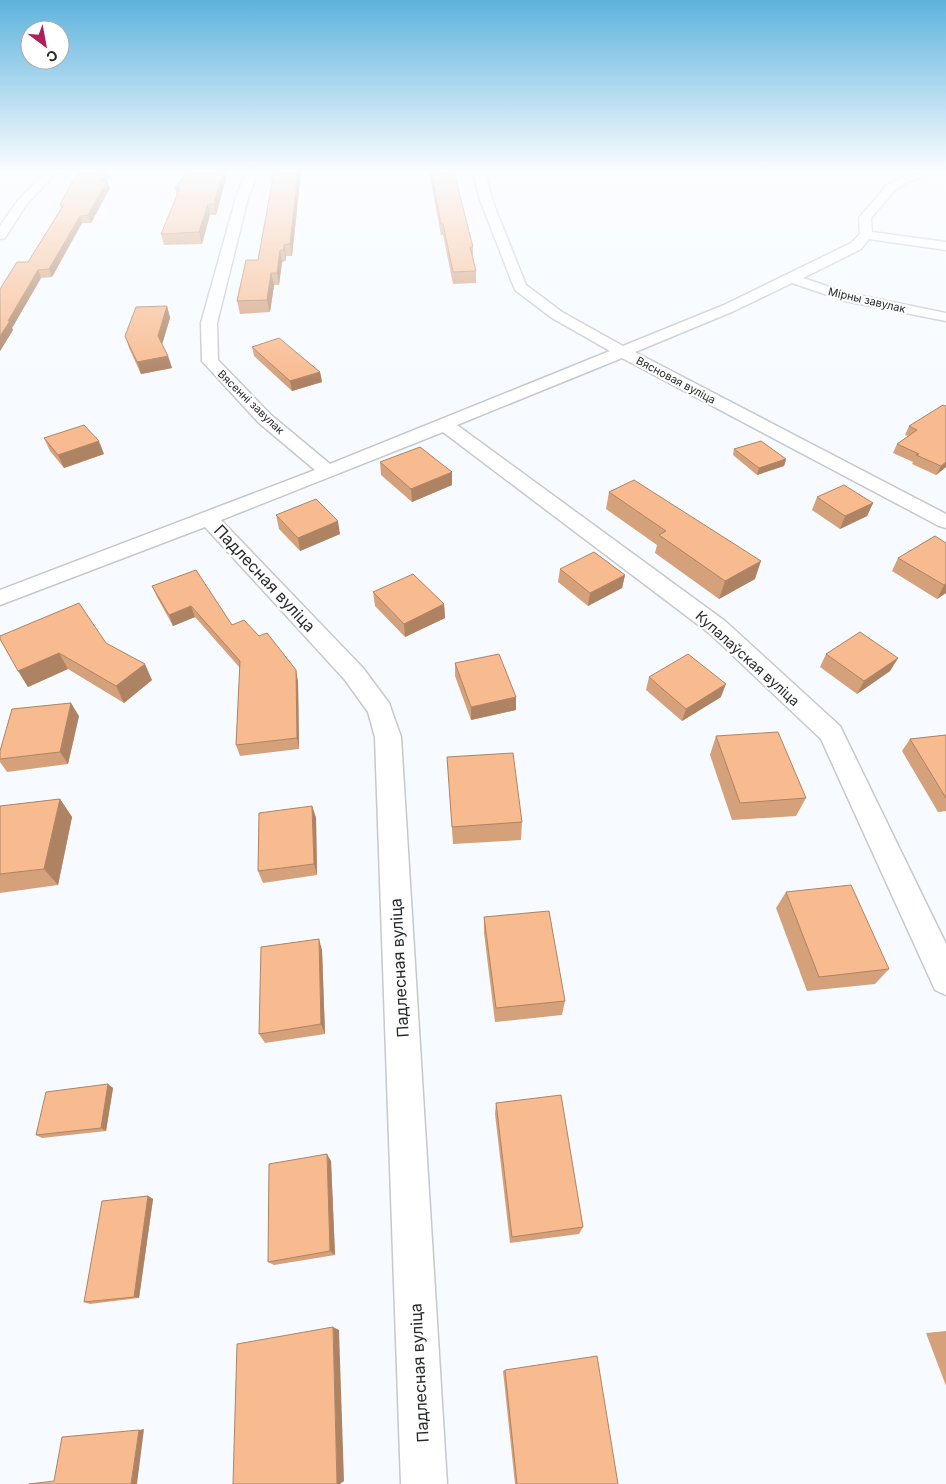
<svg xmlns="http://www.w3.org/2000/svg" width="946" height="1484" viewBox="0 0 946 1484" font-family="Inter,sans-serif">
<rect width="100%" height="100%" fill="#f7fbff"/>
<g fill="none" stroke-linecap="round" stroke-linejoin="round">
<defs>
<g id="minor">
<path d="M46,172h11l-31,33 -21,33 -5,1v-13l18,-26z"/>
<path d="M246,172h12l-10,26 -31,125 1,37 53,55 59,49 280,-113 -58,-33 -37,-28 -35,-90 -7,-28h12l7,28 34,85 36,27 61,34 101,-41 127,-62 9,-9 -1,-16 28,-33 24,-12 21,-1 -1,2 -21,7 -15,9 -24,28 1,14 74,10v8l-77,-11 -8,10 -58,29 45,15 98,20v8l-101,-20 -53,-18 -58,28 -99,41 311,162v14l-7,-2 -317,-168 -165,67 268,196 115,105 106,218v51l-11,-5 -114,-251 -112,-106 -266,-201 -222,88 142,148 26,35 12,34 46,747h-46l-26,-747 -7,-25 -23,-32 -140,-153 -205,78v-15l315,-120 -56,-47 -57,-62 -1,-38 35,-125z"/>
</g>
</defs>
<use href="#minor" stroke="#c5c9cc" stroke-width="3"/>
<use href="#minor" fill="#fff" fill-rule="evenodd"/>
</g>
<g fill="#d5a17b">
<path d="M78,172h35l-7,9 4,7 -19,35h-9l-30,54 -11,1 -29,50 1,2 -13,21v-62l28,-27 33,-54 -1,-4z"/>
<path d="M274,172h27l-9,84h-6v5l-4,1 -3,23h-5l-4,27 -30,2 -3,-13 21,-41z"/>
<path d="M429,172h25l19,75v11l3,13v12l-23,1 -10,-49h-2z"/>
<path d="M226,178l-10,37h-6l-8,29 -38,1 -3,-11 16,-38 -2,-8z"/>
<path d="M167,306l3,12 -8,26 6,12 4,12 -31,6 -12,-26 -4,-12z"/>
<path d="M252,347l68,25 2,10 -30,9 -38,-35z"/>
<path d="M946,406v61l-10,8 -24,-11 1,-2 -20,-9 4,-9 11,-8 -3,-1 4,-9z"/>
<path d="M44,438l60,16 -40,14 -14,-17z"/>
<path d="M734,449l52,10 -2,7 -27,9 -24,-20z"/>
<path d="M380,462l72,23 -40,17 -31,-27z"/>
<path d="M609,492l146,87 -36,20 -64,-46 2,-8 -51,-36z"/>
<path d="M817,497l56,6 -6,13 -27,13 -28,-19z"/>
<path d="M276,515l64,19 -40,17 -21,-22z"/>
<path d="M935,536l11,57 -9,6 -45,-28 6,-13z"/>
<path d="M560,569l65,6 -3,13 -34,18 -30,-24z"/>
<path d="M152,586l80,39 66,56 1,68 -59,7 -4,-11 4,-77 -45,-51 -22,9 -16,-29z"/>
<path d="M373,592l71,12 1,14 -40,19 -30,-31z"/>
<path d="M0,639l106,4 46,37 -28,23 -56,-34 -40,18z"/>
<path d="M826,654l72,4 -8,13 -33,23 -37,-27z"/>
<path d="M455,663l61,34v13l-45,10 -16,-44z"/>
<path d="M649,677l72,20 -39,24 -36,-31z"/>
<path d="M79,716l-11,48 -61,8 -7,-10v-11z"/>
<path d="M946,735v76l-8,1 -36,-61 8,-12z"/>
<path d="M716,736l90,62 -10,18 -64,4 -22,-65z"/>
<path d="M447,757l75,65 -1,18 -68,4z"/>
<path d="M60,799l12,18 -14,68 -58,8v-87z"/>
<path d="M312,806l4,12 1,57 -54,8 -5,-12z"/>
<path d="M786,892l103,77 -14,15 -68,7 -31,-83z"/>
<path d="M484,917l81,84 -3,14 -67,7 -11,-89z"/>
<path d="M322,950l3,84 -60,9 -6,-9z"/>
<path d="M113,1088l-7,43 -64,7 -6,-3z"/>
<path d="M496,1103l87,124 -4,7 -69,9 -15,-129z"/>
<path d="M331,1161l4,94 -61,10 -6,-3z"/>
<path d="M148,1196l5,3 -14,99 -49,6 -6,-2z"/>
<path d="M946,1331v55l-20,-53z"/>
<path d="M505,1370l113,114h-103l-12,-113z"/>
</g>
<g fill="#ae8364">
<path d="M105,172h8l-12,16 -2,-7z"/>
<path d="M223,172h2l1,6 -10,37 -2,-11z"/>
<path d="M298,172h3l-9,84 -2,-12z"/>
<path d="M107,181l3,7 -19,35 -3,-8z"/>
<path d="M208,204l2,11 -8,29 -3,-12z"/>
<path d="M80,216l2,7 -30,54 -3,-8z"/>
<path d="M284,245l2,11v5l-2,-11z"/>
<path d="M280,250l2,12 -3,23 -2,-12z"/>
<path d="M38,270l3,8 -29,50 1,2 -13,21v-15l8,-15z"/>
<path d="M271,273l3,12 -4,27 -3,-12z"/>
<path d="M167,306l3,12 -9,30 -3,-12z"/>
<path d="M168,356l4,12 -31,6 -4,-12z"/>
<path d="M320,372l2,10 -30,9 -2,-10z"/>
<path d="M99,441l5,13 -40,14 -6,-13z"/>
<path d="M786,459l-2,7 -27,9 2,-7z"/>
<path d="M946,462v5l-10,8 5,-9z"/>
<path d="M452,472v13l-40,17 -1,-13z"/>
<path d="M873,503l-6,13 -27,13 5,-13z"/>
<path d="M338,521l2,13 -40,17 -2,-13z"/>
<path d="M761,561l-6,18 -36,20 6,-18z"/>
<path d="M625,575l-3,13 -34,18 2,-13z"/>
<path d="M946,584v9l-9,6 7,-14z"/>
<path d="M444,604l1,14 -40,19 -1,-13z"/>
<path d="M191,606l4,11 -22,9 -4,-11z"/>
<path d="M59,653l9,16 -40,18 -10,-16z"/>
<path d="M898,658l-8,13 -33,23 7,-13z"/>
<path d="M145,664l7,16 -28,23 -8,-17z"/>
<path d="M296,670l2,11 1,68 -2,-11z"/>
<path d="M726,684l-5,13 -39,24 4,-12z"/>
<path d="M516,697v13l-45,10v-13z"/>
<path d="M71,703l8,13 -11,48 -8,-12z"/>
<path d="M60,799l12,18 -14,68 -14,-16z"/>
<path d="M312,806l4,12 1,57 -3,-11z"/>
<path d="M319,939l3,11 3,84 -4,-10z"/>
<path d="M108,1084l5,4 -7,43 -5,-3z"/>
<path d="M327,1154l4,7 4,94 -5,-4z"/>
<path d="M148,1196l5,3 -14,99 -5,-1z"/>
<path d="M333,1327l6,3 5,151 -4,3h-3z"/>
<path d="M144,1429l-7,55h-6l8,-54z"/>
</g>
<g fill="#f8bb8f" stroke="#ae8364">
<path d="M78,172h27l-6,9h8l-19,34 -8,1 -31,53 -11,1 -30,51h2l-10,15v-47l17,-27h11l35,-56 -3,-2z"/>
<path d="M187,172h36l-9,32h-6l-9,28 -38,2 19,-46h-5z"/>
<path d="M274,172h24l-8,72 -6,1v5h-4l-3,23h-6l-4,27 -30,1 9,-41h12z"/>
<path d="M431,172h23l19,75h-3l6,24 -23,1 -10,-48h-2z"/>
<path d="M167,306l-9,30 10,20 -31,6 -12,-26 11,-29z"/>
<path d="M279,338l41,34 -30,9 -38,-34z"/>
<path d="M943,405l3,1v56l-5,4 -25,-11 3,-1 -22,-10 20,-14 -8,-4z"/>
<path d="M84,425l15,16 -41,14 -14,-17z"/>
<path d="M761,441l25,18 -27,9 -25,-19z"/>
<path d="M420,447l32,25 -41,17 -31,-27z"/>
<path d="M634,480l127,81 -36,20 -66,-46 7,-4 -57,-39z"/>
<path d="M844,485l29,18 -28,13 -28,-19z"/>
<path d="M316,499l22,22 -40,17 -22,-23z"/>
<path d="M935,536l11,7v41l-2,1 -46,-27z"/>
<path d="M594,552l31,23 -35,18 -30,-24z"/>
<path d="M196,570l36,55 12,-5 15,16 8,-3 29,37 1,68 -61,7 4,-84 -49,-55 -22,9 -17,-29z"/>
<path d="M413,574l31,30 -40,20 -31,-32z"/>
<path d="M79,603l27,40 39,21 -29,22 -57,-33 -41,18 -18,-32v-3z"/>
<path d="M860,632l38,26 -34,23 -38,-27z"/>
<path d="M499,654l17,43 -45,10 -16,-44z"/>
<path d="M688,654l38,30 -40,25 -37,-32z"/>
<path d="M71,703l-11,49 -60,7v-8l12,-42z"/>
<path d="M778,732l28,66 -66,5 -24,-67z"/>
<path d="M946,735v63l-36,-59z"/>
<path d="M513,753l9,69 -70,5 -5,-70z"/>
<path d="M60,799l-16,70 -44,5v-68z"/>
<path d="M312,806l2,58 -56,7 1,-58z"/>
<path d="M851,885l38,84 -70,8 -33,-85z"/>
<path d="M549,911l16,90 -69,7 -12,-91z"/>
<path d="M319,939l2,85 -62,10 2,-87z"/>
<path d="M108,1084l-7,44 -65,7 10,-43z"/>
<path d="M561,1095l22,132 -71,10 -16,-134z"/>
<path d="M327,1154l3,97 -62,11 1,-98z"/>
<path d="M148,1196l-14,101 -50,5 18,-101z"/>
<path d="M333,1327l4,157h-104l4,-140z"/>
<path d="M597,1356l21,128h-101l-12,-114z"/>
<path d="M139,1430l-8,54h-102l25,-3 8,-44z"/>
</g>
<linearGradient id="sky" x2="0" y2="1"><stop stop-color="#5eb3dd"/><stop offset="0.45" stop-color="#fbfdff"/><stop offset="1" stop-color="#fbfdff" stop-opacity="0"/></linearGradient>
<rect width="946" height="380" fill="url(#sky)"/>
<g text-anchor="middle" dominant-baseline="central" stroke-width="4.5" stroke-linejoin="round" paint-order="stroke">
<g font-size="11" fill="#27292a" stroke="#fff">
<text transform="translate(867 300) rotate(13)">Мірны завулак</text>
<text transform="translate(676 380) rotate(28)">Вясновая вуліца</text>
<text transform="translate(251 402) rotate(44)">Вясенні завулак</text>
</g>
<g font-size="14" fill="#27292a" stroke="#fff">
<text transform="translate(748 658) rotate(42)">Купалаўская вуліца</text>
</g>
<g font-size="16" fill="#27292a" stroke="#fff">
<text transform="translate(265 578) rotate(47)">Падлесная вуліца</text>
<text transform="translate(399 968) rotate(-93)">Падлесная вуліца</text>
<text transform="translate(419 1373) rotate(-93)">Падлесная вуліца</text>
</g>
</g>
<g transform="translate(45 45) rotate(148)"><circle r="24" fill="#ffffff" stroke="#a9a9aa"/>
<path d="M0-4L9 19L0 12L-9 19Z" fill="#ae205b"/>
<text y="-8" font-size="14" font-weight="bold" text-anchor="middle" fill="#27292a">С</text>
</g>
</svg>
